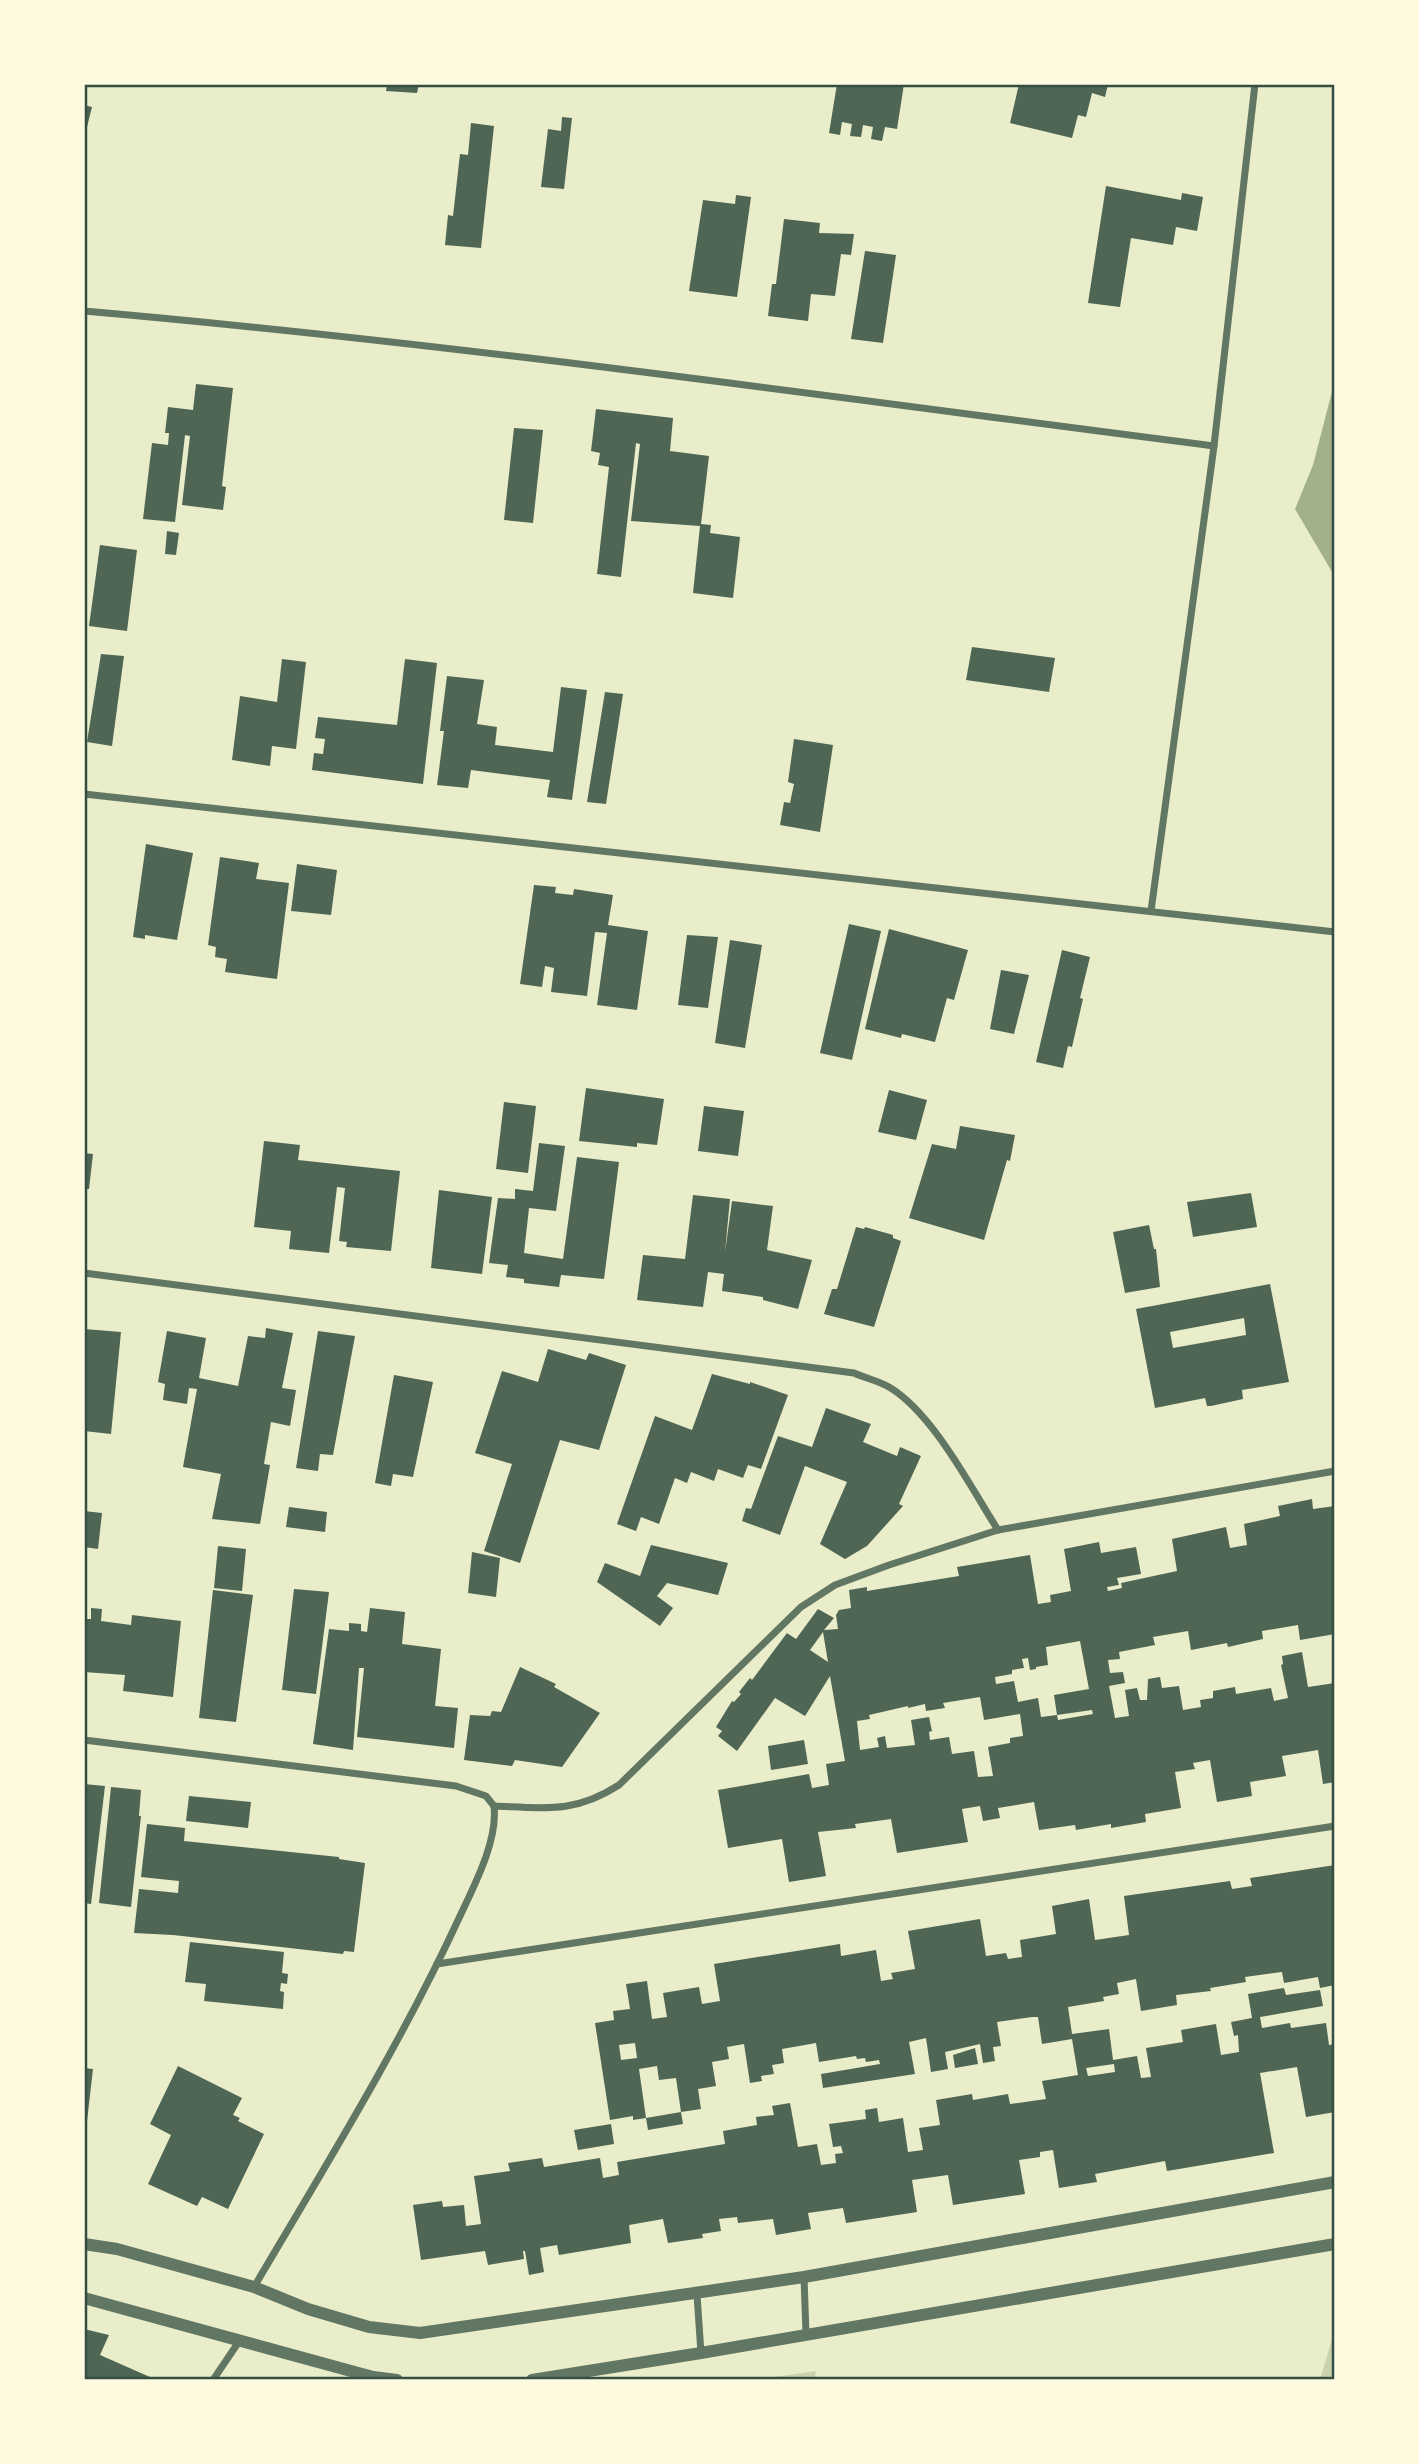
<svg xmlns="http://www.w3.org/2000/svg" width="1419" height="2464" viewBox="0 0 1419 2464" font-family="'Nunito Sans',sans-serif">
<rect width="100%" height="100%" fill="#e9edc9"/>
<g fill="#cad2ad">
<path d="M1335,2329v51h-15z"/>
<path d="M816,2371l-2,9h-61z"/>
</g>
<path fill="#a3b18a" d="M1335,380v197l-40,-68 18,-44z"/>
<g fill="#4f6655" fill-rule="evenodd">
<path d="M387,84h32l-2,9 -31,-2z"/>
<path d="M837,84h67l-7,45 -12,-2 -3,14 -11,-2 2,-12 -10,-2 -2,12 -11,-1 2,-12 -10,-2 -2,13 -11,-2z"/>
<path d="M1019,84h89l-3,13 -13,-4 -6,24 -8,-2 -6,23 -62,-15z"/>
<path d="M84,105l8,2 -7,28h-1z"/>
<path d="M562,117l10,1 -8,71 -23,-2 7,-58 13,2z"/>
<path d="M471,123l23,3 -13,122 -36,-3 3,-30 5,1 7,-62 8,1z"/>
<path d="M1106,186l75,14 1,-7 21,4 -6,34 -21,-4 -3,18 -42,-7 -11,69 -32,-4z"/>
<path d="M736,195l15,2 -14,100 -48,-6 14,-91 32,4z"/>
<path d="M784,219l36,4 -1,10 35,1 -3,21 -10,-1 -6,42 -24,-2 -3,27 -40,-5 4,-32h4z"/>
<path d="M865,251l31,4 -13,88 -32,-4z"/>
<path d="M196,384l37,4 -11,98 4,1 -3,23 -41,-5 8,-69 -5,-1 -10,87 -32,-3 9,-76 16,2 1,-12h-4l3,-26 25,3z"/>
<path d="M596,409l77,9 -3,33 39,5 -8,68 10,1 -1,8 30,4 -7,61 -40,-5 7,-67 -69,-5 9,-77 -4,-1 -15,134 -24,-3 12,-107 -11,-2 2,-12 -9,-2z"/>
<path d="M514,428l29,2 -10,93 -29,-3z"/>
<path d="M167,531l12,2 -3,22 -11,-1z"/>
<path d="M100,545l37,5 -10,81 -38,-5z"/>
<path d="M972,647l83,11 -6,34 -83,-12z"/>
<path d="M101,654l23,2 -12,90 -25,-4z"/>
<path d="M282,659l24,3 -10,87 -24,-3 -2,20 -38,-6 8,-64 37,6z"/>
<path d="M405,659l32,4 -14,121 -111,-14 2,-17 9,1 2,-15 -10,-1 3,-21 79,8z"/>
<path d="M447,676l37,4 -7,44 20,3 -2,18 58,7 8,-65 26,3 -15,110 -25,-3 3,-17 -79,-10 -3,18 -31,-3 7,-54h-4z"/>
<path d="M605,692l18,2 -17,110 -19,-2z"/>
<path d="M794,739l39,6 -13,87 -40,-7 4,-23 6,1 4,-19 -6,-2z"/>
<path d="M146,844l47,9 -16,87 -32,-5v4l-12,-2z"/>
<path d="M220,857l39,6 -3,16 33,4 -12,96 -52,-7 2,-13 -12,-2 1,-10 -8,-2z"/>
<path d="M297,864l40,6 -6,45 -40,-4z"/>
<path d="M534,885l22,2 -1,6 18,2 1,-6 39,6 -5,30 40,6 -11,79 -40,-5 10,-72 -12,-1 -8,64 -36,-4 3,-24 -9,-2 -3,21 -22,-3z"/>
<path d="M849,924l32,7 -29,129 -32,-7z"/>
<path d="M889,929l79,21 -14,50 -7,-2 -12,44 -33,-8 -1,4 -36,-9z"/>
<path d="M687,935l31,2 -10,71 -30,-3z"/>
<path d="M730,940l32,5 -17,103 -30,-5z"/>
<path d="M1062,950l28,7 -10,41 3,1 -11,48 -4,-1 -5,22 -27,-6z"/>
<path d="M1001,970l28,5 -15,59 -24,-5z"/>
<path d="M586,1088l78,11 -7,46 -20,-2v4l-58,-6z"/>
<path d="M889,1090l38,10 -11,40 -38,-8z"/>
<path d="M504,1102l32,4 -8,67 -32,-4z"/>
<path d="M704,1106l40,5 -6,45 -40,-5z"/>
<path d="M960,1126l55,9 -5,26 -3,-1 -23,80 -75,-22 23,-74 24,5z"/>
<path d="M264,1141l36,4 -2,15 102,11 -9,80 -45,-4 1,-5 -8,-1 6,-53 -8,-1 -8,66 -40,-4 2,-18 -37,-4z"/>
<path d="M539,1143l26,3 -9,65 -27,-3 -5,45 39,6 14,-102 42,5 -15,117 -43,-4 -2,12 -35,-4v-4l-18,-2 2,-12 -19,-2 9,-65 17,1v-10l18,2z"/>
<path d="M84,1153l9,1 -4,35h-5z"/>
<path d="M439,1190l53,7 -10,77 -51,-6z"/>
<path d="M1251,1193l6,34 -64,10 -6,-35z"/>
<path d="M693,1195l37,4 -5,53 7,-51 41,5 -6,44 45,10 -14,49 -35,-9v-3l-41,-6 2,-17 -16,-2 -5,35 -66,-7 6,-45 42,4z"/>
<path d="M1149,1225l5,24h2l4,38 -35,6 -12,-61z"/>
<path d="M856,1227l8,2 1,-2 28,8v3l8,3 -27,86 -50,-13 8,-25h5z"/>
<path d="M1270,1284l19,98 -47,8 1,9 -32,7h-4l-2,-8 -50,10 -19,-99zM1244,1318l2,17 -73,13 -3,-16z"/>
<path d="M266,1328l27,5 -11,55 14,2 -6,36 -19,-4 -7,42 6,1 -10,59 -48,-5 9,-45 -38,-7 14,-78 -8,-1 -2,16 -24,-4 2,-16 -7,-2 9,-51 39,7 -7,40 39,8 10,-50 17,2z"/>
<path d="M84,1329l37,3 -10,102 -27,-3z"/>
<path d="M318,1331l37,5 -22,119 -13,-1 -2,17 -22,-3z"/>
<path d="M548,1349l38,11 3,-7 37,12 -27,85 -39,-10 -40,123 -36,-12 28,-87 -37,-11 27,-82 36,11z"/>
<path d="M712,1374l38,10v-2l38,13 -27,74 -13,-4 -5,13 -25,-9 -4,12 -23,-9 -4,11 -12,-5 -16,46 -18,-7 -5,14 -19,-7 38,-108 37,14z"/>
<path d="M394,1375l39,7 -20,95 -20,-3 -2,12 -16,-3z"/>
<path d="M826,1408l45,16 -8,18 34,14 3,-9 21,9 -22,48 4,2 -36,40 -22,13 -25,-15 27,-62 -42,-16 -25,69 -38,-14 4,-13 5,1 27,-73 34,11z"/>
<path d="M1312,1499l1,10 22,-3v128l-35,6 -2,-15 -36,6 1,8 -35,8 -1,-4 -36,7 -3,-19 -35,6 2,8 -36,7 1,7 -12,1 2,13 13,-1 2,11 -16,3 6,32 14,-2 -4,-26 12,-2 3,12h7l1,-21 12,-2 2,11 17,-2 4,24 18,-3 -1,-7 13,-2v-7l22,-4 1,7 35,-6 3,13 14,-3 -7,-33 2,-1 -1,-8 20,-4 6,35 27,-4v99l-12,2 -5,-34 -36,6 4,20 -36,6 2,14 -35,6 -7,-42 -17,3 2,6 -20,3 6,36 -36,6 1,8 -35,6v-4l-35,6 -1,-5 -36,5 -5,-28 -36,6 2,10 -17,3 -3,-15 -18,3 6,33 -71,11 -6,-34 -36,5 1,4 -38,4 8,44 -37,6 -7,-43 -54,9 -10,-58 91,-16 3,14 17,-3 -3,-21 19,-3 -15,-85 -25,40 -30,-18 -38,53 -19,-15 4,-5 -6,-4 16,-26 2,1 7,-8 -2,-2 11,-14 2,2 35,-47 9,6 22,-30 16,9 -10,12 14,-1 -2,-14 3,-5 12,-2 -2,-18 18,-3v4l92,-15 -2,-9 73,-12 8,49 13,-2 -1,-7 21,-4 -7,-42 35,-7 2,11 35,-6 5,27 -24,4 2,7 -12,2 1,4 14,-3 -1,-5 56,-12 -5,-32 54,-12 4,21 17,-3 -3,-21 36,-8 -2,-10zM823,1632l5,30 -18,-12zM1080,1641l9,48 -35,6 3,20 35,-5 1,4 -35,6 -1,-5 -16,2 -3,-19 -20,4 -4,-21 -18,3 -1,-7 17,-3v-4l12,-2 -2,-9 6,-1 2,12 6,-1v-2l12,-2 -2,-18zM980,1697l4,23 36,-6 3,22 -13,2v5l-22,4 5,29 -15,1 -4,-26 -22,3 -3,-17 -19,3 -1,-8 3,-1 -3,-14 -18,3 4,25 -28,3 -2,-12 -8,2 2,9 -19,3 -3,-29 13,-2 -1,-4 39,-9v2l17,-4 1,7 19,-3 -2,-5z"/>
<path d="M289,1507l38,5 -2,20 -39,-5z"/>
<path d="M84,1511l18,2 -4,36 -14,-2z"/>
<path d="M651,1545l77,18 -10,32 -51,-12 -10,13 16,12 -13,18 -63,-44 8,-19 35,13z"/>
<path d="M218,1546l28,3 -4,42 -28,-3z"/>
<path d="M472,1552l28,6 -4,39 -28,-4z"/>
<path d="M294,1589l35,3 -13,102 -34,-4z"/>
<path d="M213,1590l40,5 -17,127 -37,-4z"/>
<path d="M91,1608l11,1 -1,12 30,4 1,-10 49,6 -8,76 -50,-6 2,-16 -41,-3v-53h7z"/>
<path d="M370,1608l35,4 -3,32 39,5 -6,57 23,2 -4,40 -97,-11 7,-69h-5l-6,82 -40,-6 16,-115 20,2v-8l12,1v7l6,1z"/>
<path d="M520,1667l36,17 -2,3 46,26 -38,54 -47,-7 -3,6 -48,-6 6,-45 20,1 2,-5 9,1z"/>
<path d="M804,1740l4,24 -37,6 -3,-24z"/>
<path d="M84,1784l21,2 -14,118 -7,-1z"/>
<path d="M111,1787l30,3 -2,26h2l-10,91 -32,-4z"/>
<path d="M189,1796l62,6 -3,26 -62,-7z"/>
<path d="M147,1824l38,4 -1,13 155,16v2l26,4 -11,89 -10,-1 -1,3 -170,-19 -39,-2 5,-44 39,4 1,-12 -38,-4z"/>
<path d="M1335,1865v120l-15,3 -2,-11 -34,6 -2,-11 -37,5 1,5 -36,6 1,3 -35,4 1,10 -36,6 -5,-32 -19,4 2,11 -16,3 1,4 -36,6 4,27 37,-5 4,31 24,-4 4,22 10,-1 -5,-29 37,-6 -2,-12 35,-6 5,31 18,-3 -1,-17 -4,1 -3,-14 21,-4 -4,-24 36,-6 2,7 34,-5 3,16 -63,11 2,11 28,-5 1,5 35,-5 3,22 6,-1v68l-29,5 -9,-50 -37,6 14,80 -107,18 -2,-10 -70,13 2,8 -38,6 -6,-38 -13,2v5l-21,3 6,34 -72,11 -5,-30 -36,5 5,32 -71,11 -3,-15 -35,5 3,16 -35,6 -3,-16 -35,4 -1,-6 -18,2 2,12 -19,3 1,4 -35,5 -5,-24 -34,6 2,18 -72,12 -2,-10 -17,3 4,24 -15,3 -4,-24h-2l1,8 -36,6 -3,-14 -64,9 -8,-55 29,-4 1,6 21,-2 2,21 15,-2 -7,-48 36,-5 -2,-8 34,-5 2,9 56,-9 3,20 16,-3 -2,-13 108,-18 -2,-13 34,-6 -1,-8 18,-2 -2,-9 18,-3 8,44 19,-3 4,21 15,-2 -1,-9 8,-1 -2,-7 -8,1 -4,-23 37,-5 -1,-9 12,-2 2,14 24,-4 5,34 15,-2 -4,-22 21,-3 -4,-25 36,-6 1,6 35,-6 2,10 36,-5 -4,-18 36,-6 -6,-36 -30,5 -4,-27h-6l-35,5 4,24 -8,1 2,14 -12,2 -3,-19 -35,8 3,17 -17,3 -5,-34 -17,4 6,32 -92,14 -2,-14 59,-10 -1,-4 -13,2 -1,-4 -8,1 -1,-3 -37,6 -3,-19 -34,6 2,14 -12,2 2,9 -13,2 1,5 -12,2 -6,-39 -17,3 2,12 -17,3 4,24 -18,3 3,20 -20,3 -5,-34 -17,2 -2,-14 -18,3 7,49 -13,2v-4l-23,4 -15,-97 19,-3 -1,-9 17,-2 -4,-25 21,-3 5,38 15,-2 -4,-24 36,-6 3,17 18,-3 -6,-37 126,-20 1,12 35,-6 5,31 12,-2 -2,-6 24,-4 -7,-38 72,-12 6,37 20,-3 2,6 14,-2 -2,-17 36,-6 -4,-28 37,-7 6,41 34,-5 -5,-39 106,-15 2,8 20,-3 -2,-8zM635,2043l2,15 -16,2 -2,-15zM1114,2064l1,8 -27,4 -2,-8z"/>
<path d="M190,1942l94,10 -2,21 6,1 -1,10 -6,-1 -1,8 4,1 -1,17 -79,-8 2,-17 -21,-2z"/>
<path d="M975,2048l3,16 -23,4 -2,-13z"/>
<path d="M178,2066l64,32 -9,17 7,3 -2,3 26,13 -36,75 -26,-12 -5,9 -49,-22 23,-49 -21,-11z"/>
<path d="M84,2068l9,1 -7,61h-2z"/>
<path d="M681,2112l2,12 -35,6 -2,-12z"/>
<path d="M611,2124l3,20 -36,6 -4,-20z"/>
<path d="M84,2329l25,6 -9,20 50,22 -2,3h-64z"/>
</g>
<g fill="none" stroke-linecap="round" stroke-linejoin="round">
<g stroke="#617663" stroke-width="7">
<path d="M84,311c378,33 754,87 1130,135"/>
<path d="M84,794l1251,138"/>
<path d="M1151,911l63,-465 41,-362"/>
<path d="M84,1273l770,100c11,5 25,8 35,14 44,26 82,101 109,143"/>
<path d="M84,1740l372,46 30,10 8,10"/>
<path d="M494,1806c50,2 80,8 125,-21l182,-178 34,-22 54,-20 109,-35 337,-59"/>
<path d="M437,1964l898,-138"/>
<path d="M804,2277l2,57"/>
<path d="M254,2287c72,-122 147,-243 206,-371 15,-32 38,-76 34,-110"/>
<path d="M697,2295l4,58"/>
<path d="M213,2380l27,-40"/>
</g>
<g stroke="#617663" stroke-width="12">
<path d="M84,2244l33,5 137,38 54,22 61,18 51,6 384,-56 531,-95"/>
<path d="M84,2298l289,79 24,3"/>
<path d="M532,2380l169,-27 634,-109"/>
</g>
</g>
<rect width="1419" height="2464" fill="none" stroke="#fefae0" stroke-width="172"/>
<rect x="86" y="86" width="1247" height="2292" fill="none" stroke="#344e41" stroke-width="2.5"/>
</svg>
